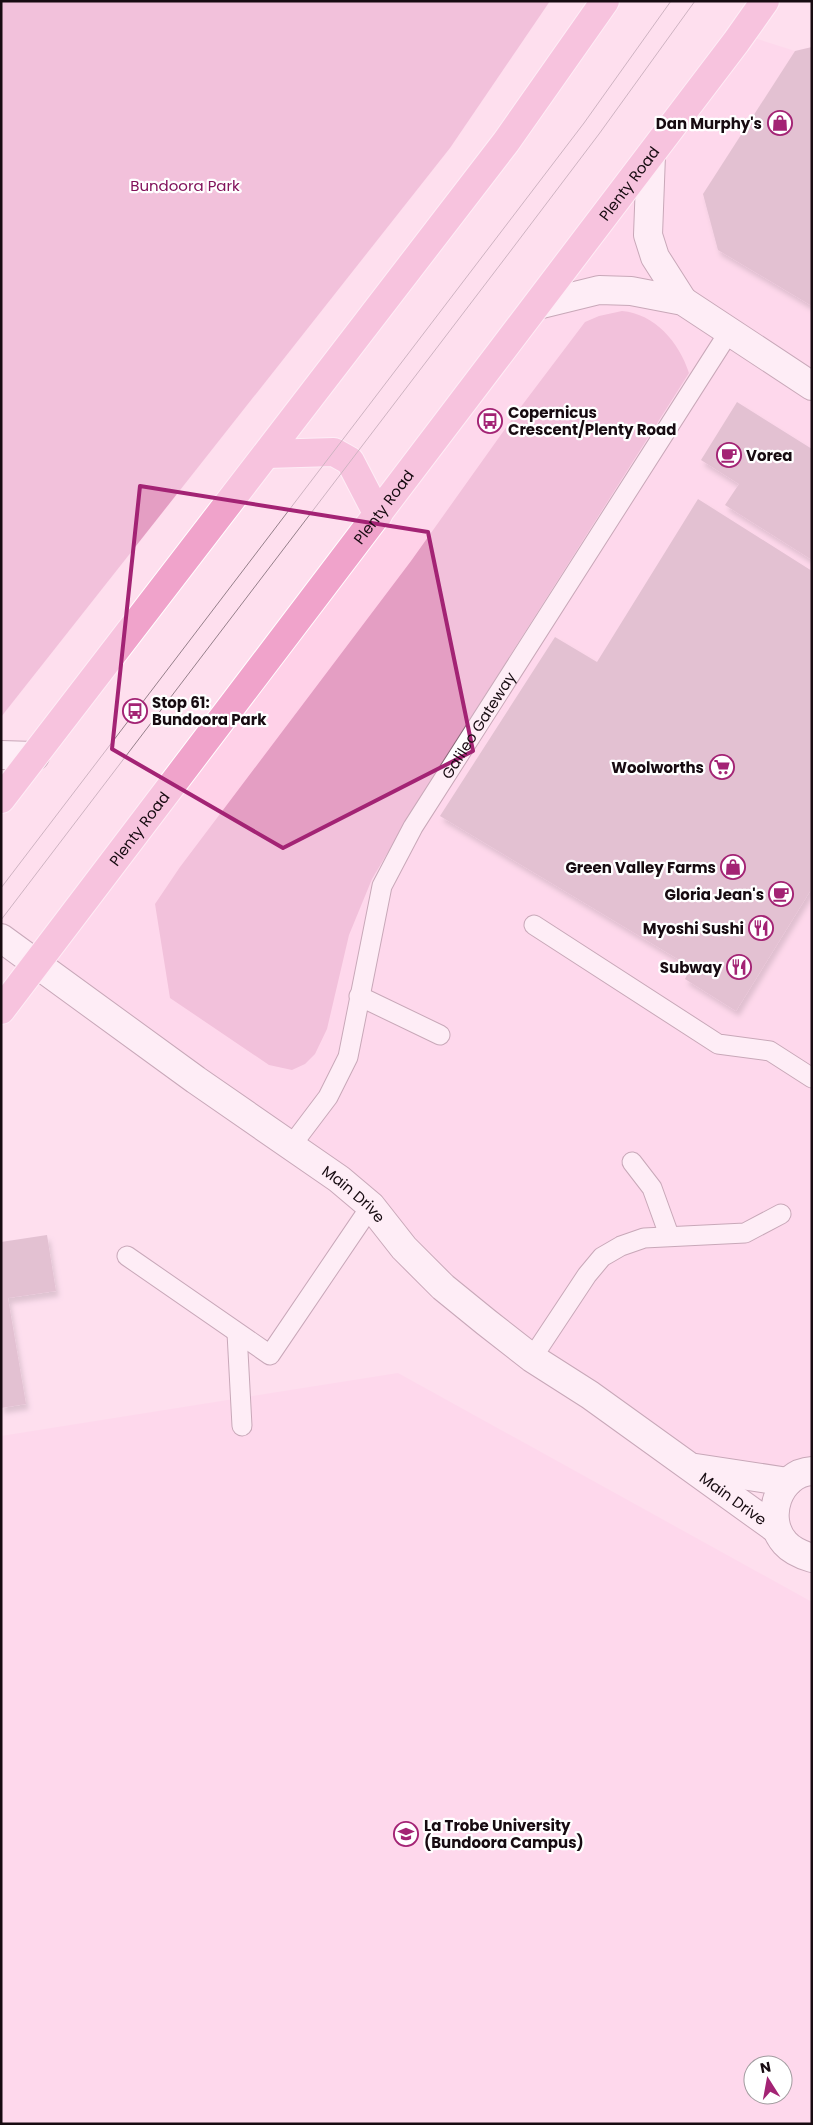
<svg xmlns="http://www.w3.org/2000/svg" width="813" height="2125" viewBox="0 0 813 2125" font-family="Poppins,sans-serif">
<defs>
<filter id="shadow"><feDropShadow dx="3" dy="5.5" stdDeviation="2.5" flood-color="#0004"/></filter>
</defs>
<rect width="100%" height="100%" fill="#fedfee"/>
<g fill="#ffd1e8" fill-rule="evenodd">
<path d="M742,34l53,17 17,-4v1420l-5,4 -117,-4 -100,-72 -219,-189 -336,-242z"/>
<path d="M398,1373l414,229v522h-811v-688zM753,2065h30v30h-30z"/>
</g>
<g fill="#e49ec3">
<path d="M1,1h549l-100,147 -449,569z"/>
<path d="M622,311c33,3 57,31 67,62l-266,420 -51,86 -23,56 -22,94 -12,25 -10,10 -13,6 -23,-5 -99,-67 -15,-94 25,-37 231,-306 109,-153 65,-86 14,-6z"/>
</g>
<g fill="#c39eb0" filter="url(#shadow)">
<path d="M812,47v259l-94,-56 -15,-56 92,-143z"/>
<path d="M737,402l75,47v111l-87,-55 14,-21 -38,-24z"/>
<path d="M698,499l114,72v317l-76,123 -51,-32 6,-12 -251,-151 115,-179 42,25z"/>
<path d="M47,1235l9,56 -48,7 18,106 -25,4v-166z"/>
</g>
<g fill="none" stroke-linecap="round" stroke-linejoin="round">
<defs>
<g id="lane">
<path d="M534,925l184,119 52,7 42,27"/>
<path d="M359,996l81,39"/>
<path id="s1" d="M291,1146l37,-49 20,-40 34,-171 31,-59 316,-495"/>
<path d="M632,1162l20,26 17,47"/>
<path d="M127,1256l143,99 101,-149"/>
<path d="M237,1333l5,93"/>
<path d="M532,1358l55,-83 15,-18 19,-11 23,-8 101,-5 36,-19"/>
</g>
<g id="street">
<path d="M651,155l-3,80 7,22 28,44"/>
<path d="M538,305l61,-15 32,1 52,10 129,85"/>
<path d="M1,755l34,1"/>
<path id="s2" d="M1,938l195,142 143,99 32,27 33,42 39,39 43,35 46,36 58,37 186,134"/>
<path d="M696,1468l92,14"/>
<path d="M812,1471c-34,2 -49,48 -27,72 7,8 17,12 27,15"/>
</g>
<g id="highway">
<path d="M267,454l67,-2 16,9 28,54"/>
<path d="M1,799l505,-657 99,-141"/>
<path id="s3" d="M1,1010l735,-968 29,-41"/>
</g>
</defs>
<use href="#lane" stroke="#867" stroke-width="21"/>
<use href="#street" stroke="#867" stroke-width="30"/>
<use href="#highway" stroke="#fff" stroke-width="30"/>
<use href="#lane" stroke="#fff" stroke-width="19"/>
<use href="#street" stroke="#fff" stroke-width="28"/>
<use href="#highway" stroke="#f0a3cb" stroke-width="28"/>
<g stroke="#957f8a" stroke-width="1">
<path d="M1,888l583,-765 87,-122"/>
<path d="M1,920l508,-667 90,-119 96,-133"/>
</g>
</g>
<path d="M0 0H813V2125H0ZM140,486l288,46 45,219 -190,97 -171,-99z" fill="#fedfee" fill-opacity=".55" fill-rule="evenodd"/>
<path fill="none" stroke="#a32374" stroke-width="4" stroke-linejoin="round" d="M140,486l288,46 45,219 -190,97 -171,-99z"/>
<defs>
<symbol id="shop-ring" viewBox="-11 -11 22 22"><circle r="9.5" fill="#fff" stroke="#a32374" stroke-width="1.5"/><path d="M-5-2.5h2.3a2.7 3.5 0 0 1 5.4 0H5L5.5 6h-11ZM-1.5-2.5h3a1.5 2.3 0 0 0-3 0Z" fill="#a32374"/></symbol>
<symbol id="bus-ring" viewBox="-11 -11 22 22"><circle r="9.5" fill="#fff" stroke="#a32374" stroke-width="1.5"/><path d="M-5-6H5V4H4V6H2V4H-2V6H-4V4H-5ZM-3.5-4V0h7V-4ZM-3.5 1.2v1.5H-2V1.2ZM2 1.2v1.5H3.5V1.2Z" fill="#a32374"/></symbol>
<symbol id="cafe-ring" viewBox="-11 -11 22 22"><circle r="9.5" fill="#fff" stroke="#a32374" stroke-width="1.5"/><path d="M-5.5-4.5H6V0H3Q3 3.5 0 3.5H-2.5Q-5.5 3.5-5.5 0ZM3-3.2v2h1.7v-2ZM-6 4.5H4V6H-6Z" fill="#a32374"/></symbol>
<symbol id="supermarket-ring" viewBox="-11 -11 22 22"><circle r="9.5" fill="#fff" stroke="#a32374" stroke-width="1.5"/><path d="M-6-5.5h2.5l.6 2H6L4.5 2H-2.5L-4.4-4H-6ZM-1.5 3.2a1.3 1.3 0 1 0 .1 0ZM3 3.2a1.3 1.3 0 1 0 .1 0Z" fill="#a32374"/></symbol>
<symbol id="restaurant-ring" viewBox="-11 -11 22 22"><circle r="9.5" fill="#fff" stroke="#a32374" stroke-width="1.5"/><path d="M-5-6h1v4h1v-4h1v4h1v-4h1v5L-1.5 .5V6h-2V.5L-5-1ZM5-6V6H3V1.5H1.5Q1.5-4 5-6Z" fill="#a32374"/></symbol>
<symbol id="university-ring" viewBox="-11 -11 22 22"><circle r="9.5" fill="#fff" stroke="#a32374" stroke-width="1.5"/><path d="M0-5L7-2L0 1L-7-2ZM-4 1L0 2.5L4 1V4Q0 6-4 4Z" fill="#a32374"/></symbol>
</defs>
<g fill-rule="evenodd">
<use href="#shop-ring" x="766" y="109" width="28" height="28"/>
<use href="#bus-ring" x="476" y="407" width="28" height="28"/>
<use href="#cafe-ring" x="715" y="441" width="28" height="28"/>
<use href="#bus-ring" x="121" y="697" width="28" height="28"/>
<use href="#supermarket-ring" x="708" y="753" width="28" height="28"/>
<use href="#shop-ring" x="719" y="853" width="28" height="28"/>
<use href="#cafe-ring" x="767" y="880" width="28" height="28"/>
<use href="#restaurant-ring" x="747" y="914" width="28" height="28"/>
<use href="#restaurant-ring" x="725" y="953" width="28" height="28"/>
<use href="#university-ring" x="392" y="1820" width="28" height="28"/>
</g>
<g text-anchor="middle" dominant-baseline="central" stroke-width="4.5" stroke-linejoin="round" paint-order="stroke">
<g font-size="15" font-weight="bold" fill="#170b11" stroke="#fff" text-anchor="end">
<text x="762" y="123">Dan Murphy's</text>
<text x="508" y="412" text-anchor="start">Copernicus<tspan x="508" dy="17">Crescent/Plenty Road</tspan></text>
<text x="746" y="455" text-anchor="start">Vorea</text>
<text x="152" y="702" text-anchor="start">Stop 61:<tspan x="152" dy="17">Bundoora Park</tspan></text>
<text x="704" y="767">Woolworths</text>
<text x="716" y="867">Green Valley Farms</text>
<text x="764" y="894">Gloria Jean's</text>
<text x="744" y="928">Myoshi Sushi</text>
<text x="722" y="967">Subway</text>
<text x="424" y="1825" text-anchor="start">La Trobe University<tspan x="424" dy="17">(Bundoora Campus)</tspan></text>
</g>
<g font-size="15" fill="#170b11" stroke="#fff">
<text stroke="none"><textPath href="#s3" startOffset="1038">Plenty Road</textPath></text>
<text stroke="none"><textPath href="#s3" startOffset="632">Plenty Road</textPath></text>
<text stroke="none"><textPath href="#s1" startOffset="468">Galileo Gateway</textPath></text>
<text stroke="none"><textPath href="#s3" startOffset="228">Plenty Road</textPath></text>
<text stroke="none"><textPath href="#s2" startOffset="436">Main Drive</textPath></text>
<text stroke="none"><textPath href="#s2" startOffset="925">Main Drive</textPath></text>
</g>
<g font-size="15" fill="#82125b" stroke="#fff">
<text x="185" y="185">Bundoora Park</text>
</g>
</g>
<rect width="813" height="2125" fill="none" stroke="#170b11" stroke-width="5"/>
<g transform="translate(768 2080) rotate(349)"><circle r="24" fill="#ffffff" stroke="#a29da0"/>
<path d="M0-4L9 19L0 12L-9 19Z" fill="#a32374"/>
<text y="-8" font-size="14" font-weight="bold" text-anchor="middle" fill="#170b11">N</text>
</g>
</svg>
